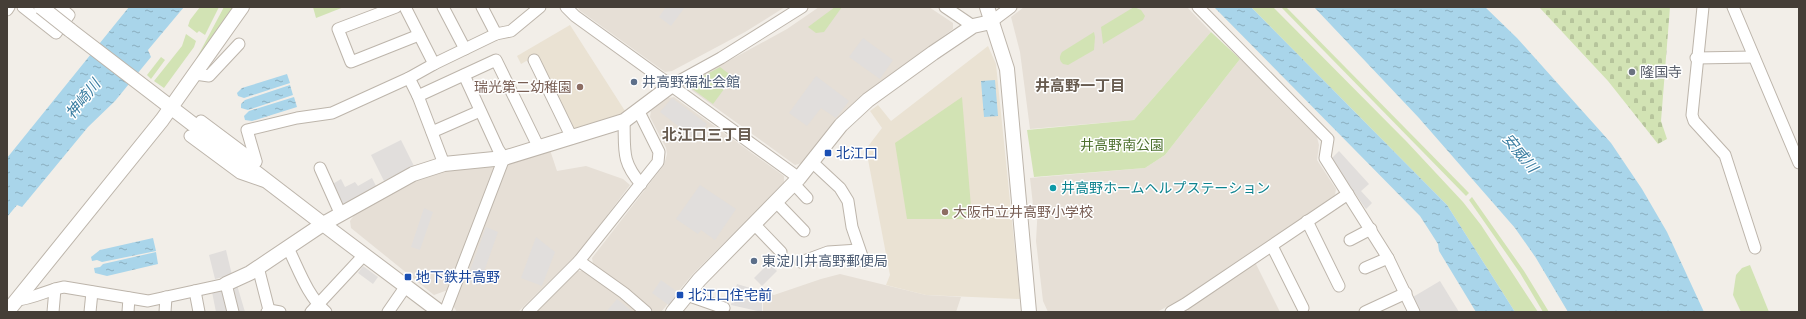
<svg xmlns="http://www.w3.org/2000/svg" width="1806" height="319" viewBox="0 0 1806 319" font-family="'Fira Sans Condensed','Noto Sans JP',sans-serif">
<defs>
<pattern id="cemetery-stones" width="16" height="16" patternUnits="userSpaceOnUse"><rect width="16" height="16" fill="#d2e3b4"/><path d="M2 7V4a2 2 0 0 1 4 0v3zM10 15v-3a2 2 0 0 1 4 0v3z" fill="#b6c49b"/></pattern>
<pattern id="water-ripples" width="26" height="14" patternUnits="userSpaceOnUse"><rect width="26" height="14" fill="#a9d5ea"/><path d="M2 4q2-2 4 0t4 0M15 11q2-2 4 0t4 0" fill="none" stroke="#8baebe"/></pattern>
</defs>
<rect width="100%" height="100%" fill="#f2eee8"/>
<g fill="#e6dfd6">
<path d="M578,7h207l-40,25 -73,39 -7,1 -86,-62z"/>
<path d="M819,7h110l24,16v6l-81,59 -37,32 -33,43 -7,2 -105,-76v-7l97,-53z"/>
<path d="M1024,7h163l24,25 -77,88 -104,9 -10,-77 -9,-35z"/>
<path d="M1240,59l77,78 2,8 -2,15 19,29 -1,6 -154,104 -24,13h-109l-5,-11 -7,-60 2,-36h-5l-3,-27 115,-10 20,-13z"/>
<path d="M674,97l110,79v6l-92,93 -31,37h-7l-21,-20 -40,-28 -1,-6 72,-93 3,-11 -1,-6 -16,-31 1,-6 17,-13z"/>
<path d="M550,150l7,21 29,-5 37,13 7,6 -49,65 -63,62h-61l-5,-8 55,-143z"/>
<path d="M493,163l3,2 -48,125 -14,5 -83,-67 -1,-7 5,-7 61,-36 25,-6z"/>
<path d="M1255,262l25,50h-92l-1,-3z"/>
<path d="M577,271h6l39,27 15,14h-102z"/>
<path d="M840,274l86,21 35,2 -5,15h-193v-20l11,3 47,-16z"/>
</g>
<g fill="#eae2d3">
<path d="M570,25l55,86 -1,4 -52,16 -37,-75 -14,8 -4,-8z"/>
<path d="M988,46l8,18 24,235 -94,-4 -40,-10 4,-10 -24,-126 16,-21 -12,-17 8,-6 13,16z"/>
</g>
<g fill="#d2e3b4">
<path d="M200,7h19l-14,28 -6,-4 -2,2 -9,-7 2,-6z"/>
<path d="M224,7h12l-43,58z"/>
<path d="M313,7h31l-28,11z"/>
<path d="M835,7h7l-18,25 -8,1 -8,-6z"/>
<path d="M1134,7l7,3 4,6 -2,4 -40,24 -2,-17z"/>
<path d="M1251,7h22l134,135 56,60 18,23 57,87h-23l-68,-107z"/>
<path d="M1281,7h5l183,186 -3,3z"/>
<path d="M1094,32l1,5 -1,13 -26,15 -5,-1c-4,-4 -4,-7 -1,-12z"/>
<path d="M1211,32l29,27 -75,96 -20,13 -111,9 -7,-47 107,-10z"/>
<path d="M186,34l10,7 -2,6 -30,41 -10,-7 28,-35z"/>
<path d="M161,57l4,3 -14,19 -4,-4z"/>
<path d="M720,67l13,10 -20,27 -22,-16v-5z"/>
<path d="M962,97l10,122h-65l-12,-76z"/>
<path d="M1472,197l52,74 25,41h-6l-23,-39 -51,-73z"/>
<path d="M1750,265l19,47h-28l-8,-17 3,-20 6,-7z"/>
</g>
<path fill="url(#cemetery-stones)" d="M1539,7h131l-9,114 6,18 -9,5 -50,-63z"/>
<g fill="#e1dedc">
<path d="M666,7h19l-14,19 -12,-9z"/>
<path d="M863,38l30,22 -13,19 -31,-22z"/>
<path d="M816,76l33,25 -13,17 -15,-10 -14,18 -18,-13z"/>
<path d="M672,98l35,26 -12,15 -35,-27z"/>
<path d="M401,140l13,26 -30,15 -13,-26z"/>
<path d="M1339,151l30,33 -8,7 11,12 -6,6 -35,-50z"/>
<path d="M372,178l4,8 -33,20 -12,-21 10,-6 4,8 10,-5 3,4z"/>
<path d="M700,185l36,24 -21,31 -14,-10 -3,4 -22,-15z"/>
<path d="M424,208l9,4 -13,38 -9,-3z"/>
<path d="M486,227l12,5 -19,54 -13,-5z"/>
<path d="M536,237l19,15 -13,34 -21,-8z"/>
<path d="M226,250l6,25 -17,4 -6,-24z"/>
<path d="M769,263l8,8 -15,15 -8,-8z"/>
<path d="M363,266l15,11 -5,7 -15,-11z"/>
<path d="M661,280l18,13 -9,13 -18,-13z"/>
<path d="M1440,281l19,31h-41l-5,-15z"/>
<path d="M737,284l20,6 -2,8 7,2v12l-31,-7z"/>
<path d="M237,285l8,27h-8l-6,-20 3,-6z"/>
<path d="M225,290l5,22h-14l-4,-20z"/>
<path d="M617,299l16,13h-27z"/>
</g>
<g fill="url(#water-ripples)">
<path d="M129,7h55l-36,43 3,7 -36,44 -27,26 -66,80 -5,-2 -10,12v-59z"/>
<path d="M1214,7h37l196,198 68,107h-39l-37,-61 -1,-7 -18,-28z"/>
<path d="M1314,7h171l32,31 94,105 31,46 25,43 37,80h-136l-32,-54 -21,-30 -96,-110z"/>
<path d="M287,74l3,9 -46,15 -6,-2 -1,-3 5,-5z"/>
<path d="M995,80l3,36 -14,1 -3,-36z"/>
<path d="M290,85l3,10 -45,15 -7,-2v-4l4,-4z"/>
<path d="M294,97l3,10 -45,14 -7,-1 -1,-4 5,-5z"/>
<path d="M153,238l3,13 -54,11 -5,-2 -5,1 -1,-4 9,-7z"/>
<path d="M156,252l2,12 -51,12 -12,-3 -1,-5 6,-1 3,-3z"/>
</g>
<g fill="none" stroke-linecap="round" stroke-linejoin="round">
<defs>
<g id="minor">
<path d="M23,7l33,26 13,-18 -9,-8"/>
<path d="M396,7l-58,22 13,33 68,-27"/>
<path d="M405,7l29,57"/>
<path d="M443,7l22,42"/>
<path d="M482,7l14,27"/>
<path d="M566,7l9,9 224,162"/>
<path d="M945,7l28,19"/>
<path d="M1198,7l130,132 -3,19 63,100 26,54"/>
<path d="M1703,7l-11,108 2,6 31,34 30,93"/>
<path d="M1733,7l66,156"/>
<path d="M7,10l2,-3"/>
<path d="M991,22l20,-15"/>
<path d="M1696,58l58,-1"/>
<path d="M534,60l38,78"/>
<path d="M195,74l14,2 30,-32"/>
<path d="M409,78l9,18 26,68"/>
<path d="M672,85l49,-27 81,-51"/>
<path d="M418,96l78,-36 43,88"/>
<path d="M201,121l55,41"/>
<path d="M624,121c1,29 -3,40 17,63"/>
<path d="M432,132l48,-21"/>
<path d="M190,136l50,37 23,8"/>
<path d="M256,161l-9,-31 50,-12 35,-5 77,-35 25,-14 62,-30 15,-3 29,-24"/>
<path d="M812,162l28,26 8,13 4,26 12,35"/>
<path d="M320,168l21,47"/>
<path d="M794,184l13,14"/>
<path d="M776,202l28,29"/>
<path d="M1307,221l32,65"/>
<path d="M754,224l27,28"/>
<path d="M1350,240l21,-11"/>
<path d="M1272,246l31,62"/>
<path d="M288,248c11,22 19,47 38,64"/>
<path d="M579,261l45,32 22,19"/>
<path d="M801,262l27,-10 31,-2"/>
<path d="M258,267l11,43"/>
<path d="M1365,268l23,-10"/>
<path d="M195,291l4,21"/>
<path d="M687,295l37,13"/>
<path d="M16,300c17,-1 31,-10 48,-13l84,14 78,-17 7,28"/>
<path d="M53,312l2,-23"/>
<path d="M90,312l2,-20"/>
<path d="M128,312l1,-14"/>
<path d="M165,312l1,-15"/>
<path d="M267,312l2,-2 11,2"/>
<path d="M311,312l53,-57"/>
<path d="M388,312l18,-26"/>
<path d="M445,312l59,-154 -6,-9 -34,-74"/>
<path d="M528,312l51,-51 79,-99 1,-10 -21,-42"/>
<path d="M1171,312l14,-8 163,-110"/>
<path d="M1365,312l41,-19"/>
</g>
<g id="tertiary">
<path d="M987,7l20,62 22,243"/>
<path d="M70,30l253,194 117,88"/>
<path d="M226,284l24,-11 73,-49 90,-50 31,-10 60,-6 120,-37 48,-36"/>
<path d="M7,312l155,-192 80,-113"/>
<path d="M673,312l26,-32 100,-102 42,-53 27,-25 65,-47 40,-27 18,-4"/>
</g>
</defs>
<use href="#minor" stroke="#bdb5ab" stroke-width="13"/>
<use href="#tertiary" stroke="#bdb5ab" stroke-width="16"/>
<use href="#minor" stroke="#fff" stroke-width="11"/>
<use href="#tertiary" stroke="#fff" stroke-width="14"/>
<defs>
<path id="tertiary-bridge" d="M41,7l29,23"/>
</defs>
<use href="#tertiary-bridge" stroke="#bdb5ab" stroke-width="16" stroke-linecap="butt"/>
<use href="#tertiary-bridge" stroke="#fff" stroke-width="14"/>
</g>
<circle fill="#6b7280" stroke="#fff" stroke-width="1.5" cx="1632" cy="72" r="4"/>
<g fill="#5c6f8a" stroke="#fff" stroke-width="1.5">
<circle cx="634" cy="82" r="4"/>
<circle cx="754" cy="261" r="4"/>
</g>
<g fill="#8d6e63" stroke="#fff" stroke-width="1.5">
<circle cx="580" cy="87" r="4"/>
<circle cx="945" cy="212" r="4"/>
</g>
<g fill="#1a4fb4" stroke="#fff" stroke-width="1.5">
<rect x="824" y="149" width="8" height="8" rx="2"/>
<rect x="404" y="273" width="8" height="8" rx="2"/>
<rect x="676" y="291" width="8" height="8" rx="2"/>
</g>
<circle fill="#0f9aa8" stroke="#fff" stroke-width="1.5" cx="1053" cy="188" r="4"/>
<g text-anchor="middle" dominant-baseline="central" stroke-width="3" stroke-linejoin="round" paint-order="stroke">
<g font-size="14" fill="#5b616d" stroke="#fff" text-anchor="start">
<text x="1640" y="72">隆国寺</text>
</g>
<g font-size="14" fill="#4e5e75" stroke="#fff" text-anchor="start">
<text x="642" y="82">井高野福祉会館</text>
<text x="762" y="261">東淀川井高野郵便局</text>
</g>
<g font-size="14" fill="#785e54" stroke="#fff" text-anchor="end">
<text x="572" y="87">瑞光第二幼稚園</text>
<text x="953" y="212" text-anchor="start">大阪市立井高野小学校</text>
</g>
<g font-size="14" fill="#4e712f" stroke="#fff">
<text x="1122" y="145">井高野南公園</text>
</g>
<g font-size="14" fill="#164399" stroke="#fff" text-anchor="start">
<text x="836" y="153">北江口</text>
<text x="416" y="277">地下鉄井高野</text>
<text x="688" y="295">北江口住宅前</text>
</g>
<g font-size="14" fill="#0d838f" stroke="#fff" text-anchor="start">
<text x="1061" y="188">井高野ホームヘルプステーション</text>
</g>
<g font-size="15" font-weight="bold" fill="#675b4f" stroke="#fff">
<text x="1080" y="86">井高野一丁目</text>
<text x="707" y="135">北江口三丁目</text>
</g>
<g font-size="15" font-style="italic" fill="#387ca0" stroke="#fff">
<text transform="translate(83 99) rotate(-51)">神崎川</text>
<text transform="translate(1520 153) rotate(50)">安威川</text>
</g>
</g>
<rect width="1806" height="319" fill="none" stroke="#453e37" stroke-width="16"/>
</svg>
